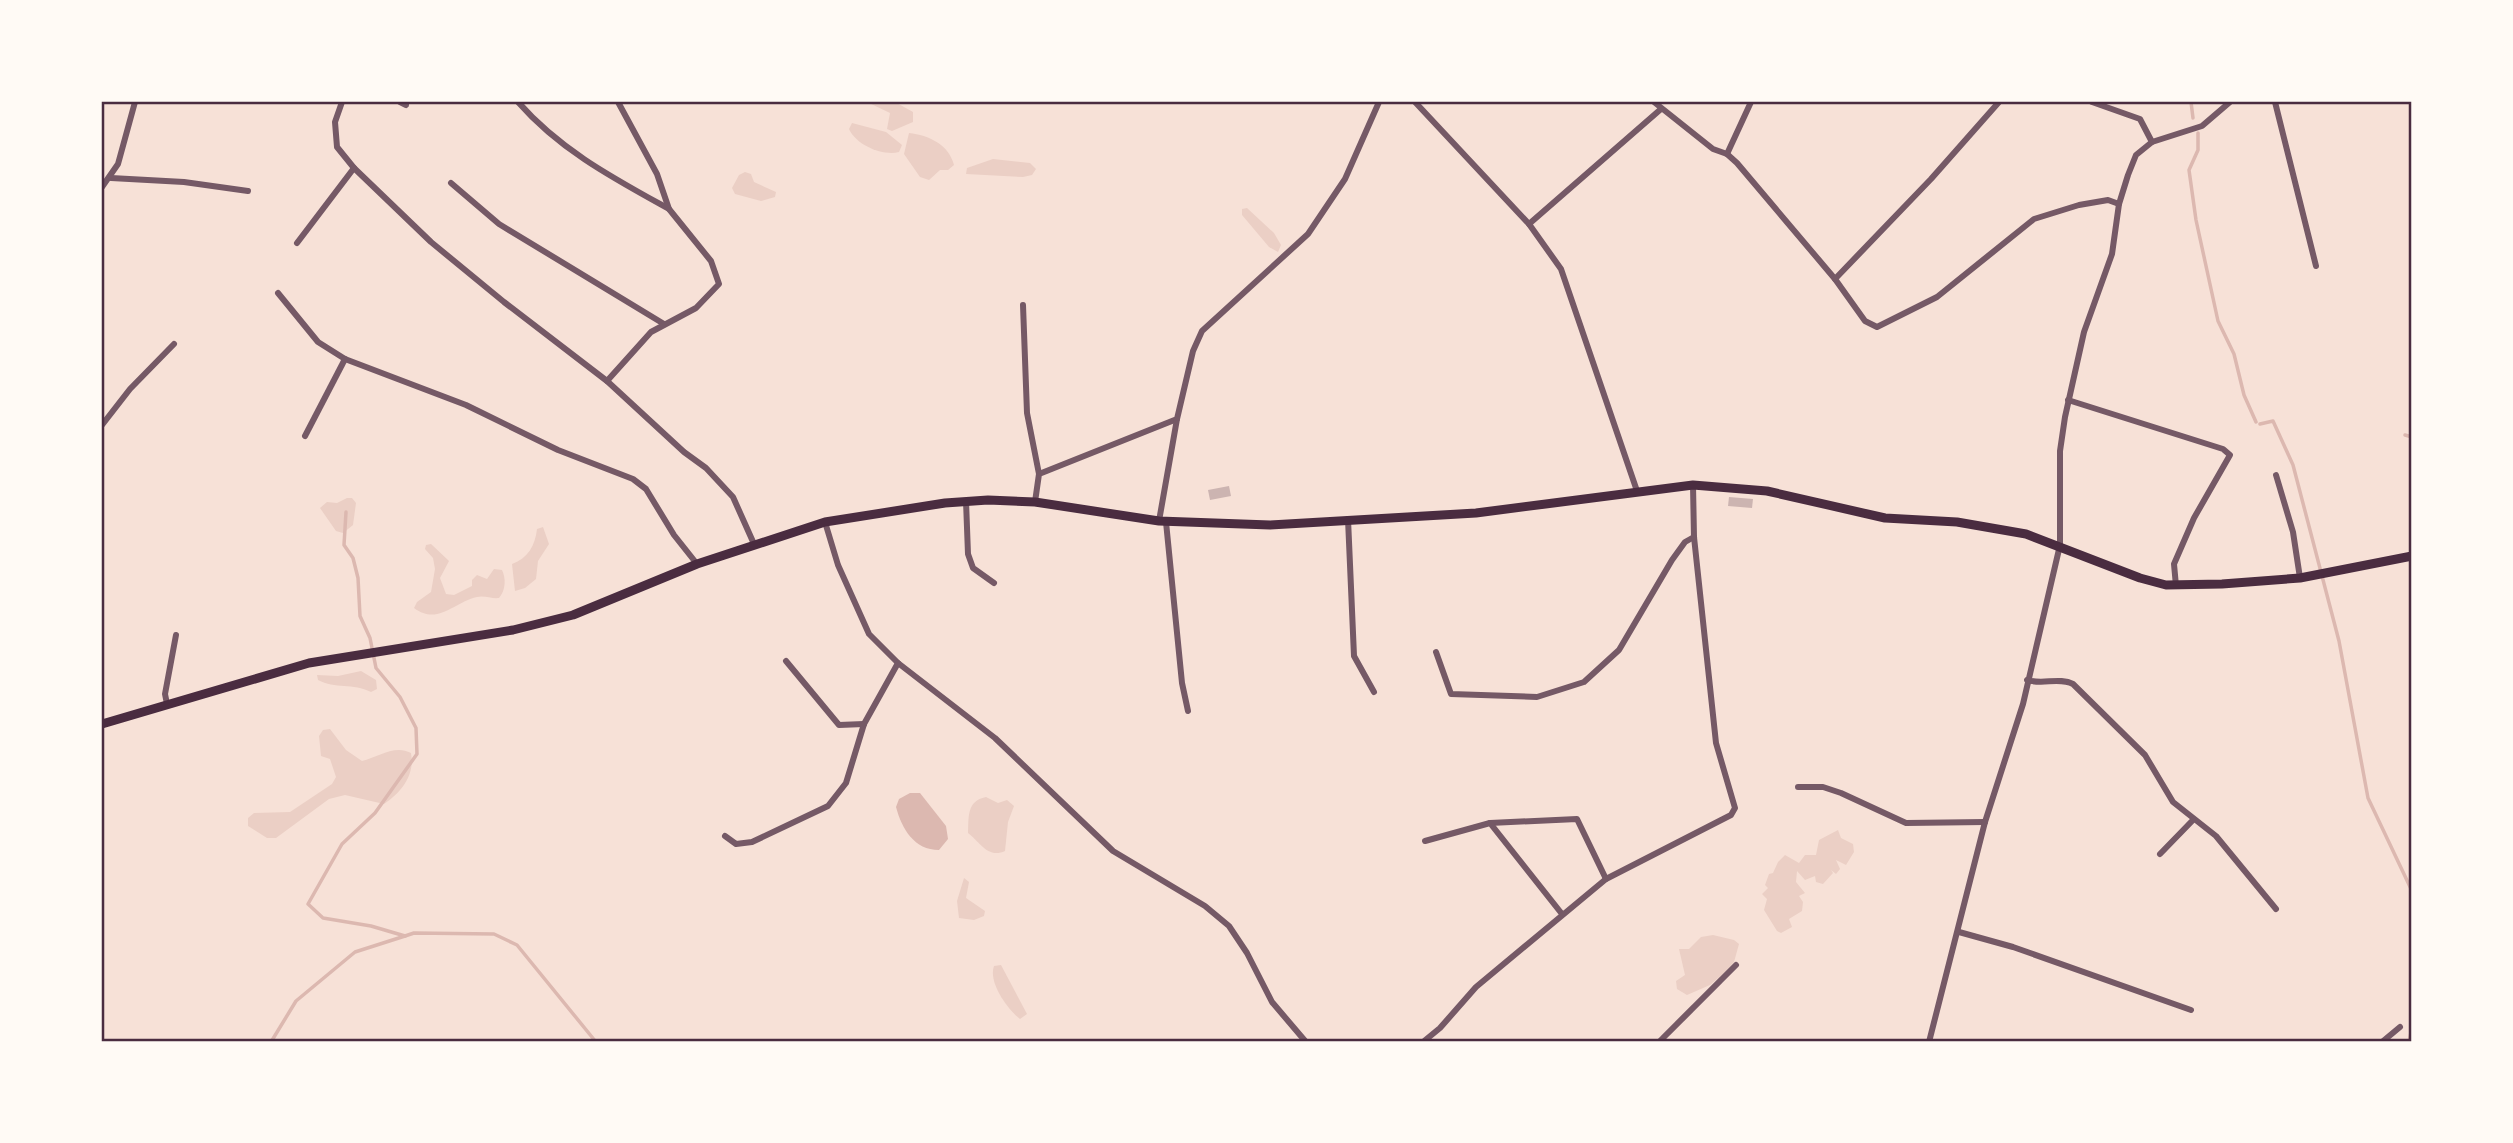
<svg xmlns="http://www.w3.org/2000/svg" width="2513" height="1143" viewBox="0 0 2513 1143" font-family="'Work Sans',sans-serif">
<rect width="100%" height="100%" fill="#f7e1d7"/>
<g fill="#ebcfc5">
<path d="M867,102h28l18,10v10l-21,9 -5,-2 3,-16z"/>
<path d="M852,123l34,9 16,13 -3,7c-16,4 -42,-6 -50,-23z"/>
<path d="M909,133c20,2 40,12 45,32l-6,5h-8l-11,10 -9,-3 -16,-23z"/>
<path d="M993,159l37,4 6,6 -4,6 -9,2 -57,-3 1,-6z"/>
<path d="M745,172l6,2 3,8 22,10 -1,5 -14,4 -26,-7 -3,-6 7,-13z"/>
<path d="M1247,208l27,25 7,12 -3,7 -9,-5 -27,-32v-6z"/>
<path d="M347,498h5l4,5 -3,22 -10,8 -7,-2 -16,-23 7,-6 10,1z"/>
<path d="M543,527l6,17 -11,17 -2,18 -11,9 -10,3 -3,-27c16,-6 23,-18 25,-35z"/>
<path d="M431,544l18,17 -9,17 6,16 8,1 18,-9v-6l5,-5 10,4 7,-10 8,1c4,8 4,20 -3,28 -7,1 -15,-3 -22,-1 -23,5 -39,29 -63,11l3,-6 14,-10 4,-23 -2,-11 -8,-9 1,-4z"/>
<path d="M361,671l15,9 1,9 -6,3c-18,-9 -36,-3 -53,-12l-1,-5 21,1z"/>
<path d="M330,729l16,21 16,11c16,-4 33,-17 49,-8 4,22 -9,39 -27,51l-39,-9 -16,4 -53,39h-9l-19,-12v-8l6,-5 36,-1 42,-28 4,-7 -6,-18 -9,-3 -2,-20 4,-6z"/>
<path d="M986,797l12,6 9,-3 7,6 -6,16 -3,29c-17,8 -25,-9 -37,-18 1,-15 -2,-32 18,-36z"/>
<path d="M1838,830l3,8 12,6 1,8 -8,13 -10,-5 4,9 -4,5 -5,-4 2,3 -10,11 -7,-2 -1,-6 -10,4 -8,-9 -1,11 9,11 -6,3 4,6 -1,9 -13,8 3,8 -11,6 -4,-2 -13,-21 3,-11 -5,-5 6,-6 -3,-3 4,-11 4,-1 5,-11 7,-7 14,8 6,-8h11l3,-15z"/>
<path d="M964,878l5,4 -3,16 19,13 -1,5 -10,4 -15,-2 -2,-17z"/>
<path d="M1713,935l21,5 5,4 -5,18 -10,11 -14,12 -23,10 -10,-6 -1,-8 9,-6 -6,-26h10l12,-12z"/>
<path d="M1001,965l26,49 -7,5c-13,-10 -32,-37 -26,-53z"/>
</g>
<path fill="#dcb8b0" d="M910,793h10l26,33 2,13 -9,11c-25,0 -37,-21 -43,-43l3,-8z"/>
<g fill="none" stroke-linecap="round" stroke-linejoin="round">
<g stroke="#dcb8b0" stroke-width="3.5">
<path d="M2191,102l2,16"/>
<path d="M2198,133v17l-9,20 7,50 22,101 16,33 10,41 12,27"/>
<path d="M2260,424l13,-3 20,44 46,176 29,157 44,93"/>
<path d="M2405,435l7,2"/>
<path d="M346,512l-2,33 9,13 5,20 2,38 10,22 6,30 24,29 16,31 1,26 -42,59 -33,31 -34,60 15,14 48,8 34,10 9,-3 80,1 23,11 79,97"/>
<path d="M271,1042l25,-41 59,-49 50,-16"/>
<path d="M2409,1042l3,-15"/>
</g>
</g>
<g fill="#ccb4b1">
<path d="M1229,486l2,10 -21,4 -2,-10z"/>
<path d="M1729,497l24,2 -1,9 -24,-2z"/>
</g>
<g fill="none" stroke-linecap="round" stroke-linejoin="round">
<g stroke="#755966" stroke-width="6">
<path d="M342,102l-7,20 2,25 17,21 77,74 73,60 103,79 77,71 22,16 27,29 21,47"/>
<path d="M400,102l6,3"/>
<path d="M518,102c42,48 95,76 151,107"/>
<path d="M1415,102l114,122 32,45 76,222"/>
<path d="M1654,102l59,47 14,5 10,9 98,116 30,42 12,6 60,-30 97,-78 45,-14 29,-5 11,4"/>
<path d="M2092,102l48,17 12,23"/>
<path d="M2275,102l41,164"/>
<path d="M1727,154l24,-52"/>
<path d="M111,178l73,4 64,9"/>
<path d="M451,183l48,41 165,100"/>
<path d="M102,187l16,-23 17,-62"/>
<path d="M1529,224l132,-115"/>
<path d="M297,243l57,-75"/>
<path d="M1835,279l96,-100 68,-77"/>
<path d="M278,293l40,49 27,17 121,46 92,45 75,29 13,10 28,46 23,29"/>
<path d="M1023,305l4,108 12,61"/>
<path d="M607,381l44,-49 45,-24 23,-24 -8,-23 -42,-52 -12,-35 -39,-72"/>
<path d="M2068,400l155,49 7,6 -36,63 -20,46 2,22"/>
<path d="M102,425l28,-36 44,-45"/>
<path d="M305,436l40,-77"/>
<path d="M2276,475l17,57 7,46"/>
<path d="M966,501l2,53 5,14 21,15"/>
<path d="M1035,502l4,-28 138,-55 16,-68 9,-20 106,-97 37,-55 34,-77"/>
<path d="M1348,519l6,137 20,36"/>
<path d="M1159,521l18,-102"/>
<path d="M825,522l13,43 31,69 29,29 97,75 118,113 92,55 24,20 18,27 25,49 34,40"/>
<path d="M1166,522l16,161 6,28"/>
<path d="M1436,652l15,42 86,3 47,-15 35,-32 53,-90 13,-18 9,-5"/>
<path d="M786,661l53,64 25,-1"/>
<path d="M2027,680c15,5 33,-3 46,4l72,71 28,47 43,34 60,73"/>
<path d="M167,704l-2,-10 11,-59"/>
<path d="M1798,787h25l18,6 65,30 79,-1"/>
<path d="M1490,823l87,-4 29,60"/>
<path d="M725,836l11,8 16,-2 76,-36 18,-23 18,-59 34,-61"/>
<path d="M1425,841l65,-18 72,91"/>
<path d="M2160,854l33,-34"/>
<path d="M1959,932l54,15 178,63"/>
<path d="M1423,1042l17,-14 36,-41 130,-108 125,-64 4,-7 -19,-65 -22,-206 -1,-52"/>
<path d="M1659,1042l77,-77"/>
<path d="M1929,1042l56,-220 38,-118 37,-159v-94l5,-34 19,-85 28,-78 7,-50 9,-29 8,-20 16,-13 50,-16 28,-24"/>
<path d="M2382,1042l18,-15"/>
</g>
<path stroke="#4a2c40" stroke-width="9" d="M102,724l207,-61 204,-33 60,-15 124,-51 128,-42 120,-19 43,-3 47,2 124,19 111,4 206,-12 217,-28 74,6 118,27 72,4 69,12 114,44 26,7 56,-1 78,-6 112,-22"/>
</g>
<rect width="2513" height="1143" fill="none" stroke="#fffaf5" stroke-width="206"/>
<rect x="103" y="103" width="2307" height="937" fill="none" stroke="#4a2c40" stroke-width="2.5"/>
</svg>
